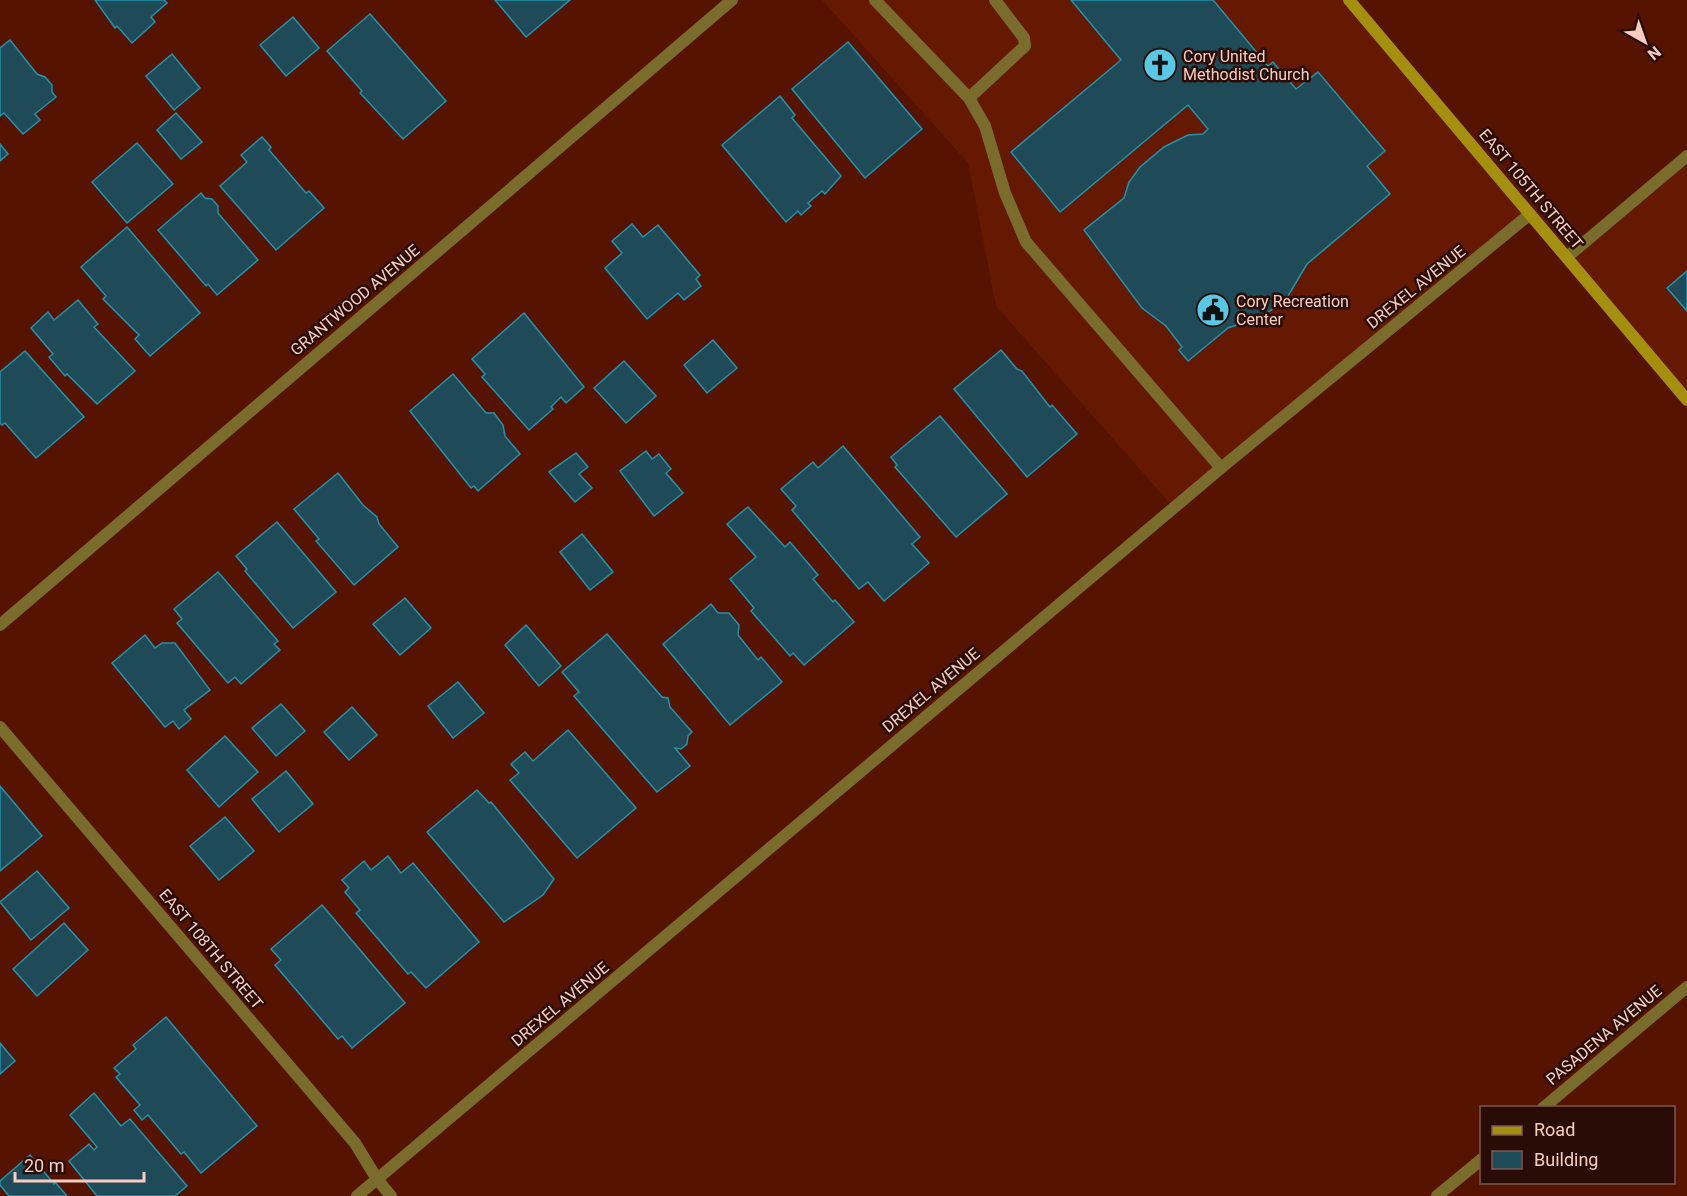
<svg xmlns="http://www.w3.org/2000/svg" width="1687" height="1196" viewBox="0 0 1687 1196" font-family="Roboto,sans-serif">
<rect width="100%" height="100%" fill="#561300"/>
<g fill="#641900">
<path d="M822,0h527l181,214 -356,294 -178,-202 -28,-143z"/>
<path d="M1687,156v244l-119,-143z"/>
</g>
<g fill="#1e4b57" stroke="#2293ad" stroke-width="1.5">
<path d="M95,0h69l3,3 -16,14 4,5 -23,21 -15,-17 -2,2z"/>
<path d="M495,0h75l-44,37z"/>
<path d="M1071,0h142l55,66 5,-4 23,27 22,-17 67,79 -18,15 23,28 -83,70 -19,32 -24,20 -36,12 -40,33 -9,-11 3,-3 -16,-21 -24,-18 -58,-78 40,-32 5,-16 11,-15 24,-20 24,-12 15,-1 5,-5 -20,-24 -128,107 -49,-60 110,-92z"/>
<path d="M370,14l76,87 -43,38 -43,-46 2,-2 -35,-40z"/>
<path d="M293,17l26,31 -33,28 -26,-31z"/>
<path d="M10,40l27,34 8,3 7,8v7l4,5 -21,17 5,6 -17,14 -19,-21 -4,3v-68z"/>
<path d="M848,42l74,87 -57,49 -73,-89z"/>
<path d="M172,54l28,34 -26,22 -28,-34z"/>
<path d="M780,96l15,19 -3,3 49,58 -16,18 -3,-3 -14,12 3,3 -10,9 -3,-4 -12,11 -64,-77z"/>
<path d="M176,113l26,29 -21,17 -24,-29z"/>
<path d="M262,137l9,10 -2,3 37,43 3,-2 15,17 -48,42 -56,-64 27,-24 -6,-7z"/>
<path d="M137,143l36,41 -46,39 -35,-41z"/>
<path d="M0,144l8,10 -8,7z"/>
<path d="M201,193l4,5 7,1 6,7v7l40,47 -41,35 -9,-11 -2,2 -48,-56z"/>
<path d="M632,224l11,13 15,-12 42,50 -4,4 5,7 -17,14 -6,-7 -31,26 -42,-51 17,-15 -10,-12z"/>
<path d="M127,227l73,86 -50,43 -15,-17 4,-4 -36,-36 3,-3 -25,-29z"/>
<path d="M1687,271v40l-20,-23z"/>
<path d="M78,300l20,24 -4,3 41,44 -38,33 -30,-30 -2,2 -16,-19 4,-3 -22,-26 17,-16 6,8z"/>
<path d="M524,313l60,74 -18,16 -5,-6 -10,10 2,2 -24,21 -47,-53 3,-3 -13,-15z"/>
<path d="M713,340l24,28 -30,25 -23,-28z"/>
<path d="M1001,350l16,19 5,2 28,36 2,-2 25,29 -50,43 -73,-88z"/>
<path d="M25,351l59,66 -48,41 -31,-35 -3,2 -2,-2v-51z"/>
<path d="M624,361l32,35 -30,27 -32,-35z"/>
<path d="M453,374l33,39h8l9,12 2,11 15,18 -42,37 -4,-5 -3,2 -61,-77z"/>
<path d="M940,416l67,78 -51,43 -61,-70 2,-2 -6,-8z"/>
<path d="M843,446l77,91 -8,7 17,19 -45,38 -16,-19 -9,7 -67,-79 4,-4 -15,-17 32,-27 5,6z"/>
<path d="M646,451l6,8 7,-5 12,15 -5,4 17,20 -29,23 -34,-45z"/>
<path d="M576,453l12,14 -9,7 13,14 -17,14 -26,-30z"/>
<path d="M338,473l25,32 14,12 2,7 19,23 -44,38 -38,-44 3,-2 -25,-30z"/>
<path d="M748,507l37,40 5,-5 28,33 -5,4 20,23 2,-2 19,22 -50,43 -11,-12 -3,3 -39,-45 3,-3 -24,-29 26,-22 -29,-33z"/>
<path d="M277,522l59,70 -43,36 -48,-57 2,-2 -11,-13z"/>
<path d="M582,534l31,38 -23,18 -30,-38z"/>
<path d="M218,572l60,69 -4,3 6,6 -39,34 -6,-7 -7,6 -51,-60 5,-4 -8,-10z"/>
<path d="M405,598l26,30 -31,27 -27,-31z"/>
<path d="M711,604l7,9h11l10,12 -1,10 20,25 3,-3 21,25 -52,43 -67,-81z"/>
<path d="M526,625l35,41 -22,20 -34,-41z"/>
<path d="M607,634l55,63 6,1 2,9 22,25 -4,4 -1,8 -6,5 -6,-1 15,18 -33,26 -83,-96 5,-4 -17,-20z"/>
<path d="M145,635l10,13 7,-5h13l35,47 -26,20 7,9 -12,10 -6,-8 -8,6 -53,-64z"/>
<path d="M458,682l26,31 -31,25 -25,-32z"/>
<path d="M281,704l24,27 -29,25 -24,-28z"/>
<path d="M352,707l25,28 -28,25 -25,-28z"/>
<path d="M568,730l68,78 -59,50 -67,-78 9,-7 -8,-9 14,-12 8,9z"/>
<path d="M225,736l33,36 -39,35 -32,-37z"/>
<path d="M286,771l27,33 -34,28 -27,-33z"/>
<path d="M0,786l42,50 -42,35z"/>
<path d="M477,790l12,13 2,-1 63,77 -11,16 -39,27 -77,-90z"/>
<path d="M225,817l29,34 -35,29 -29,-34z"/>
<path d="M388,856l13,17 12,-10 66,79 -53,46 -15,-16 -3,2 -52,-61 4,-3 -15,-18 4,-4 -7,-8 22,-19 7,9z"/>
<path d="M37,871l32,37 -38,32 -31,-38z"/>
<path d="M322,905l83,98 -53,45 -10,-12 -4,3 -63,-74 6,-5 -10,-11z"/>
<path d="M64,923l24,27 -51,46 -24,-27z"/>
<path d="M166,1017l91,109 -56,47 -17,-21 -3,2 -33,-39 -6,5 -8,-10 6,-5 -24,-28 4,-3 -6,-6 22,-19 -3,-4z"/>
<path d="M0,1043l15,18 -15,13z"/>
<path d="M94,1093l27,33 9,-7 57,67 -12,10h-78l-28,-35 20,-17 5,6 3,-3 -27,-32z"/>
<path d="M30,1155l24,29 1,-2 12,14h-58l-9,-11v-4z"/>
</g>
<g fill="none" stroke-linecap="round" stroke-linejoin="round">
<g stroke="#7a6d2b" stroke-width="12">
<path d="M875,0l94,98 16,28 20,67 21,49 195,226"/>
<path d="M969,98l56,-52 -1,-8 -29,-38"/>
<path d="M0,727l355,416 22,36 14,17"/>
</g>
<g stroke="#7a6d2b" stroke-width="12">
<path d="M1567,257l120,-101"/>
<path d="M0,625l732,-625"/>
<path d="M1543,1108l144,-121"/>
<path d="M357,1196l864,-728 309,-254"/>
<path d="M1437,1196l45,-37"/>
</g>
<path stroke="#a58f0f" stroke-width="12" d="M1349,0l338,400"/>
</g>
<defs>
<symbol id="church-disc" viewBox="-11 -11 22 22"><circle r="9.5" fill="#59c8e5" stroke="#290c05"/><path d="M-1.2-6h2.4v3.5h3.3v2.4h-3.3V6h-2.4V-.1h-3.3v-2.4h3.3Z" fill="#111"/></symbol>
<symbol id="civic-disc" viewBox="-11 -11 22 22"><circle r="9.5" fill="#59c8e5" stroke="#290c05"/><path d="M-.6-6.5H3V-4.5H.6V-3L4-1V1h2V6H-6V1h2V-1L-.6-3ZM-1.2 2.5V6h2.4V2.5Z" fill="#111"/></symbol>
</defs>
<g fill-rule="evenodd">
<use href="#church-disc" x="1141" y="46" width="38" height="38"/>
<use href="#civic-disc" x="1194" y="291" width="38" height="38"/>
</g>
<g text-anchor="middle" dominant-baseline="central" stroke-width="5" stroke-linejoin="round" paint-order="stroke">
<g font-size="16" fill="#f7cdc0" stroke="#290c05" text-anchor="start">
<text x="1183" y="56">Cory United<tspan x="1183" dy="18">Methodist Church</tspan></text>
<text x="1236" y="301">Cory Recreation<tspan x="1236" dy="18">Center</tspan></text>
</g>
<g font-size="16" fill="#f7cdc0" stroke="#290c05">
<text transform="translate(1531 189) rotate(50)">EAST 105TH STREET</text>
<text transform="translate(1416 287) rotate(-39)">DREXEL AVENUE</text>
<text transform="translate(355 300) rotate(-40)">GRANTWOOD AVENUE</text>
<text transform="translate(931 690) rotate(-40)">DREXEL AVENUE</text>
<text transform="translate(211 949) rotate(50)">EAST 108TH STREET</text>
<text transform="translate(560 1004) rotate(-40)">DREXEL AVENUE</text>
<text transform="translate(1604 1035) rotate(-40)">PASADENA AVENUE</text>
</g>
</g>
<rect x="1480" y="1106" width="195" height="78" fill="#290c05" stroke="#7b5950" stroke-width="1.5"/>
<rect x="1492" y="1126" width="30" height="9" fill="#a58f0f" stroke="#7b5950" stroke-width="1.5"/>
<text x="1534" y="1136" font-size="18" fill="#f7cdc0">Road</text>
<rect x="1492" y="1151" width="30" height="18" fill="#1e4b57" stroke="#7b5950" stroke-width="1.5"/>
<text x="1534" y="1166" font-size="18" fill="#f7cdc0">Building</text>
<g transform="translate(1645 42) rotate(140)" stroke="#290c05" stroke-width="4.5" paint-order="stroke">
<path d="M0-4.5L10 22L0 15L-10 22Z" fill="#f7cdc0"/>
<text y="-9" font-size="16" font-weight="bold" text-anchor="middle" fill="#f7cdc0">N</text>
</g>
<path d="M15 1172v9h129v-9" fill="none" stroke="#f7cdc0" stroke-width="3"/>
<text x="24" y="1172" font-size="18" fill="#f7cdc0" stroke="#290c05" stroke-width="4.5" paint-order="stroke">20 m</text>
</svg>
